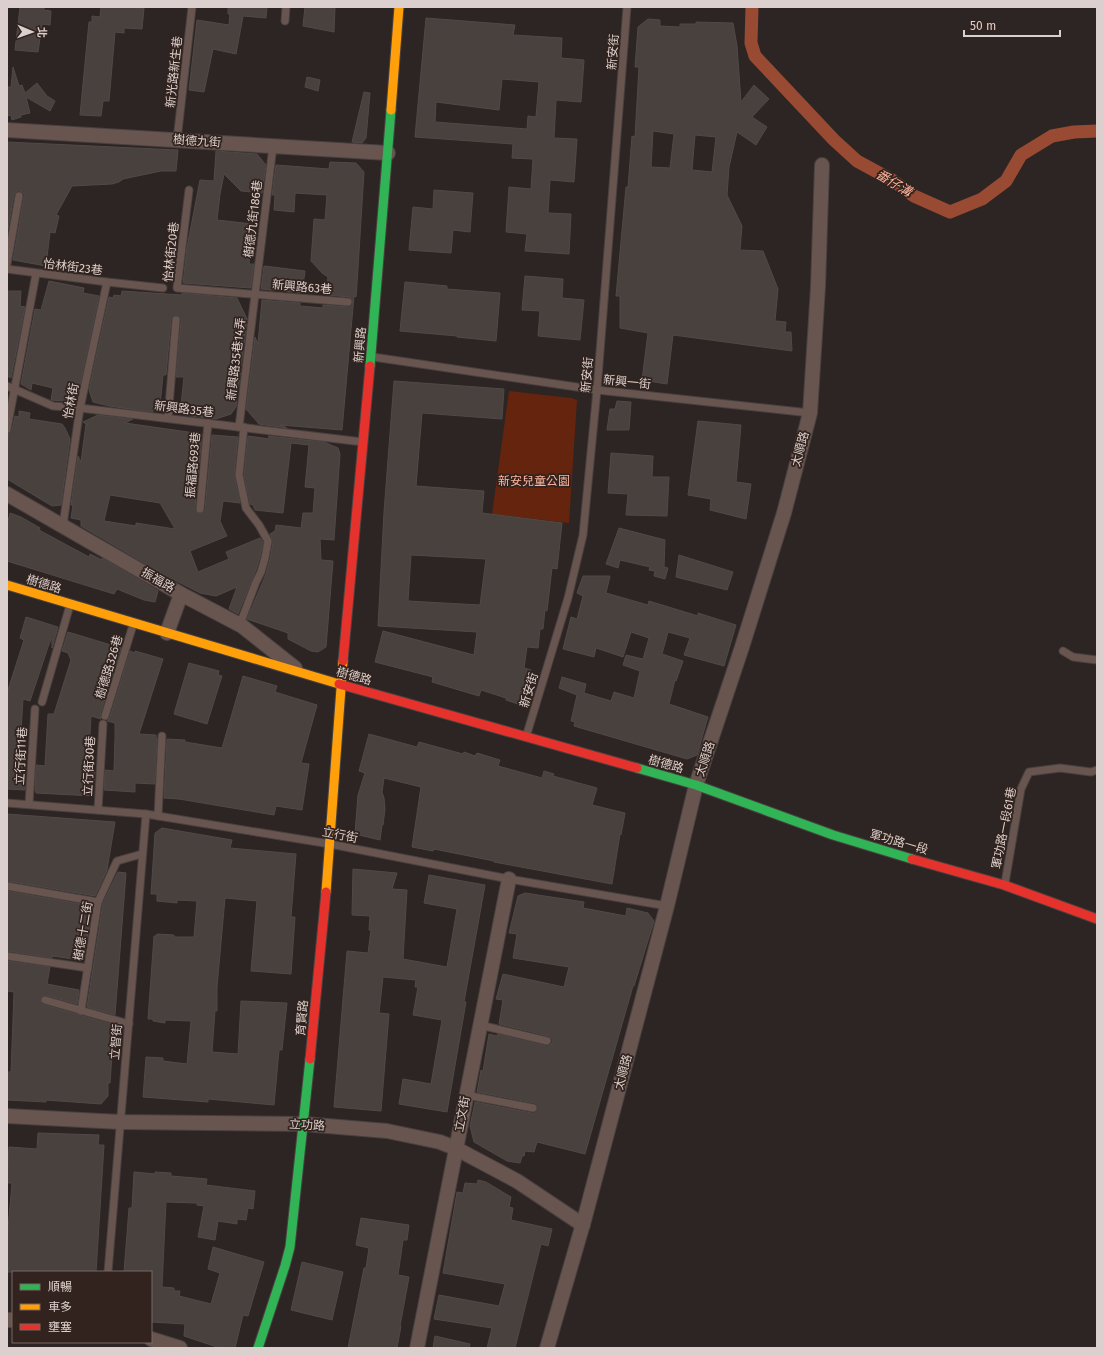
<svg xmlns="http://www.w3.org/2000/svg" width="1104" height="1355" viewBox="0 0 1104 1355" font-family="'Fira Sans','Noto Sans TC',sans-serif">
<rect width="100%" height="100%" fill="#2d2523"/>
<path fill="#65240d" d="M509,391l62,7 6,2 -8,123 -77,-9z"/>
<g fill="none" stroke-linecap="round" stroke-linejoin="round">
<path stroke="#994a32" stroke-width="13" d="M752,7l-1,36 4,13 79,84 23,21 35,19 22,16 36,16 32,-13 24,-18 15,-26 31,-19 22,-4 23,-1"/>
</g>
<g fill="#48413e" stroke="#504947" fill-rule="evenodd">
<path d="M20,7h24v3l7,1 -1,14 -8,-1 -4,28 -23,-2z"/>
<path d="M101,7l43,1 -2,21 -18,-1v5l-9,-1 -6,69h-6l-2,15 -21,-1 9,-93h3v-6l8,1z"/>
<path d="M228,7h39l-1,11 -23,-2 -7,38 -23,-5 -9,43 -15,-2 8,-70 32,5 1,-11h-2z"/>
<path d="M305,7h30l-1,25 -31,-6z"/>
<path d="M426,18l89,7 -2,10 49,3 -1,20 23,2 -3,42 -25,-2 -2,38 23,1 -3,43 -24,-2 -2,33 23,1 -2,40 -44,-3 2,-17 -21,-2 3,-45 22,2 2,-30 -21,-1 1,-14 -98,-7zM502,79l37,3 -3,35 -8,-1 -1,13 -92,-7 1,-20 63,8z"/>
<path d="M648,19l12,1v6l20,1v-3h16v-2l37,1 4,23 4,56 13,-17 15,14 -17,18 15,10 -11,18 -19,-13 -8,35 -2,28 15,31 -2,24 23,1 15,38 -3,32 11,1 -1,10h6l1,19 -119,-16 -6,49 -25,-4 6,-47 -28,-5v-32h-4l10,-109h2l4,-51 3,1 4,-70h-4l3,-40zM653,131l21,3 -4,34 -19,-1zM695,135l21,2 -4,35 -20,-2z"/>
<path d="M13,67l6,19 3,-1 3,8 12,-10 10,13 8,5 -5,10 -24,-14 4,16 -9,2v2l-9,3 -1,-5 -4,1v-29h4z"/>
<path d="M307,77l13,3 -2,11 -13,-4z"/>
<path d="M364,92l6,1 -4,45 -4,5 -10,-1z"/>
<path d="M7,142l171,8 -2,21h-15l-38,8 -4,3 -7,2 -40,2 -16,29 3,1 -4,17 -5,-1 -4,34 -33,-6 11,-64v-2l-4,-3h-3l-3,4 -7,40z"/>
<path d="M216,151l41,3 9,11 -4,28 -21,-2 -17,-17 -4,20 -3,26 36,4 -4,40h5l-3,24 -68,-5 4,-36 13,-67 14,1z"/>
<path d="M330,162l26,1 8,9 -7,112 -1,13 -2,-1 -12,134 -62,-5 7,3 -28,-4 -13,-15 9,-72 3,7 4,-44 38,3v3l23,2v-3l27,2 3,-4 -1,-3 -3,-3 -23,-2 2,-18 -6,-4 -11,-12 3,-42 11,1 2,-25 -32,-2 -1,19 -20,-2 1,-15h-3l4,-30 53,4z"/>
<path d="M434,190l39,3 -3,39 -17,-2 -2,23 -42,-3 4,-43 20,2z"/>
<path d="M264,266l41,5 -3,22 -41,-4z"/>
<path d="M525,276l38,3 -1,19 22,2 -4,40 -42,-4 2,-25 -18,-1z"/>
<path d="M49,281l35,7 -1,5 16,3 -21,99 -14,6 -13,-1 2,-12 -21,-5 -1,7 -10,-6 14,-75 6,1z"/>
<path d="M405,282l42,4v3l53,4 -4,48 -39,-4v-1l-57,-5z"/>
<path d="M7,291h14l-1,15 5,1 -14,71 -4,-2z"/>
<path d="M122,291l60,4v-2l55,5 10,21 -11,88 -5,7 -15,5 -33,-4v-9l-2,-1 3,-28h-8l5,-57 -1,-2 -3,-3 -3,1 -3,4 -5,55h-3l-3,31 -2,3 -7,3 -42,-6 -16,-4 -4,-12 20,-93 4,1 1,-3 7,1z"/>
<path d="M394,381l110,8 -2,30 -80,-6 -6,73 68,5 -2,22 80,10 -5,46 -5,-1 -5,43 -2,-1 -2,19h-3l-2,19 -11,-1 -3,21 7,2 -10,35 -15,-5v-2l-25,-8 -2,6 -47,-14 1,-5 -58,-15 8,-31 91,24 3,-23 -99,-6 6,-114zM411,555l75,4 -6,46 -72,-4z"/>
<path d="M617,401l14,1 -2,28h-22l3,-21h5z"/>
<path d="M19,411l11,2 -1,6 33,5 3,4 5,11 -9,66 -9,1 -45,-27 1,-45 4,-4 3,-14 4,1z"/>
<path d="M98,415l35,4 -8,4 77,11 -7,75 1,2 3,3 3,-1 3,-4 7,-74 26,2 -4,38 6,28 -17,-2 -3,20 7,15 -37,15 8,21 31,-13 -3,-7 34,-14 3,4 -3,15 -4,13 -18,44 -9,-5 8,-22 -21,9 -16,-3 -37,-19 -82,-48v-6l-10,-2 2,-13h-2l7,-49 3,6 5,-38 2,1 -5,-3zM110,495l50,8 15,26 -39,-6v3l-32,-5z"/>
<path d="M698,421l43,4 -5,57 15,2 -5,35 -36,-9 1,-11 -23,-4z"/>
<path d="M248,436l22,3 -2,-3 56,6 14,6 2,6 -6,86 -14,-1 1,21 12,1 -7,86 -8,5 -7,-1 -23,-12v-6l-41,-14 19,-45 4,-15 3,-18 -3,-7 5,-3 1,-6 25,3 2,-15h10l2,-25 -10,-1 4,-42 -18,-2 -8,70 -28,-3 -2,-5 -3,-1 -6,-29z"/>
<path d="M611,453l42,3 -1,21h17l-2,39 -41,-1 2,-21 -20,-1z"/>
<path d="M10,513l11,4 19,11 -1,2 50,27 1,-3 12,6v-2l56,33 -3,11 -11,-2 -27,-11 -3,5 -107,-33v-35z"/>
<path d="M619,528l46,12 -1,27 4,1 -3,11 -11,-3 1,-5 -6,-1 1,-3 -30,-7 -2,8 -12,-4z"/>
<path d="M679,555l54,17 -6,18 -51,-13z"/>
<path d="M583,576h27l-4,17 42,12 1,-4 49,15v-3l38,12 -12,41 -40,-11 6,-17 -22,-6 -6,22 21,7 -7,20 -1,-1 -6,24 39,13 -11,38 -10,4 -113,-33 1,-4 -4,-1 6,-26 -18,-7 3,-11 24,7 -2,9 27,8 3,-9 20,6 6,-27 -17,-6 3,-10 17,4 6,-21 -18,-6 -8,25 -27,-9 -2,9 -31,-8 8,-32 6,2 6,-23 -6,-3z"/>
<path d="M26,617l32,10 -6,21v-9h-1l-3,8 -18,54 -7,-2 -4,65h7l-1,26 -18,-1v-96l17,-53 -4,-2z"/>
<path d="M68,632l53,16 -21,67 1,4 -10,-3 -3,53h7l-2,27 -57,-3v-2h-1l1,-26 9,1 3,-52h6l17,-54 -3,-7 -6,-2z"/>
<path d="M130,651l5,2v-2l28,8 -24,75 17,1v3h1l-2,46 -20,-1v9l-31,-2 1,-20 9,1 1,-33v-15l-8,-2 3,-4z"/>
<path d="M189,663l30,8 -1,4 4,1 -15,48 -33,-10z"/>
<path d="M243,676l34,10 -2,6 42,13 -16,58 8,1 -7,46 -26,-4 -2,9 -95,-16 -15,-1 3,-59 18,1v2l37,6z"/>
<path d="M369,734l48,13 2,-5 44,12 1,-2 11,4 2,-3 23,7 -2,6 44,12 2,-7 10,3 -1,2 44,12 -5,17 33,8 -4,22 -1,-1 -8,50 -118,-22v-1l-60,-12 -1,2 -21,-4 9,-60 -37,-9 -2,14 2,6 1,11 -2,16h-1l-2,15 -25,-6 3,-39 7,-22 -6,-2z"/>
<path d="M7,814l108,8 -8,48 -12,26 -88,-15z"/>
<path d="M162,828l70,12 -2,8 66,6 -5,63h4l-4,57 -40,-3 6,-70 -32,-3 -8,89v24h-2l-3,41 26,2 3,-53 46,2 -5,47h-3l-5,55 -66,-6v3l-65,-5 3,-40 17,1v3l24,3 4,-43 -26,-1v3l-12,-2v-2h-5l6,-83h2l1,-2 17,1v2h20l3,-36 -20,-1v3l-20,-2v-7h-6l4,-61z"/>
<path d="M353,869l44,4 -5,16 15,1 -4,69 44,8 10,-58 -33,-6 5,-28 56,10 -21,117h2l-19,110 -48,-8 4,-25 28,5 11,-64 -29,-5 5,-28h-3l1,-7 -33,-3 -4,36 10,1 -8,97 -47,-4 13,-156 21,2 3,-23h-2l1,-14 -18,-1z"/>
<path d="M118,872l8,1 -11,142 -28,-8 16,-104z"/>
<path d="M7,891l85,15 -8,52 -4,2 -28,-4v2l-45,-7z"/>
<path d="M525,893l59,9 -1,6 43,8 1,-8 21,5 6,8 -20,65h-1l-48,168 -48,-12 -3,10 -9,-1 -1,5h-2l-2,7 -13,-2 -33,-19 -4,-16 5,-24 57,11h3l3,-4v-3l-4,-3 -57,-11 4,-22 2,1 6,-37 8,2 1,-2 48,12h3l3,-3v-4l-4,-3 -49,-12 4,-24 -7,-1 7,-25 61,13 5,-20 -56,-9 4,-24 -8,-1 9,-37z"/>
<path d="M7,961l43,6 -3,17 32,6 -2,14 -33,-9 -4,4 2,5 72,21 -4,58h-2v13l-7,8 -55,-4v2l-39,-2v-28h4l3,-80 -7,-1z"/>
<path d="M38,1133l61,2 -1,10h6l-8,127h-89v-32l5,-57h-5l2,-36 28,2z"/>
<path d="M134,1172l21,2v-2l16,1v3l36,3 -1,6 49,6 -2,18 -5,-1 -2,12 -9,-1v5l-19,-3 -3,19 -17,-3 6,-31 -7,-1v-2l-31,-1 -4,85 12,1v3h6l-1,5 32,8 9,-31 -12,-4 5,-22 51,15 -16,54 -5,-1 -8,33h-15l-36,-12 1,-12 -34,-2v-50h-27l5,-64h3z"/>
<path d="M478,1180l8,2 25,15 -2,10 4,1 -2,12 41,9 -4,17 -7,-2 -26,104h-28l5,-20 -58,-9 5,-24 60,11 6,-22 -62,-11 14,-81 6,1 2,-10 12,1z"/>
<path d="M361,1218l48,7 -2,15h-4l-5,35 11,2 -9,49h1l-4,22h-49l16,-80h2l3,-20 -13,-3z"/>
<path d="M302,1262l41,10 -11,48 -41,-10z"/>
<path d="M435,1336l35,8 -1,4h-36z"/>
</g>
<g fill="none" stroke-linecap="round" stroke-linejoin="round">
<defs>
<g id="lane">
<path d="M285,21l1,-14"/>
<path d="M177,140l15,-133"/>
<path d="M189,190l-12,98 171,14"/>
<path d="M7,264l12,-68"/>
<path d="M7,269l100,13 56,6"/>
<path d="M373,357l224,33 213,23"/>
<path d="M7,386l46,20 27,2 283,34"/>
<path d="M168,418l8,-98"/>
<path d="M239,427l34,-281"/>
<path d="M7,429l29,-155"/>
<path d="M200,509l8,-86"/>
<path d="M63,525l17,-117 27,-126"/>
<path d="M240,624l16,-42 5,-10 4,-14 3,-17 -9,-16 -13,-17 -7,-33 5,-48"/>
<path d="M1063,651l10,6 24,3"/>
<path d="M42,702l28,-97"/>
<path d="M105,716l28,-91"/>
<path d="M526,737l42,-139 15,-63 14,-145 30,-383"/>
<path d="M7,803l139,11 184,30 179,35 158,27"/>
<path d="M29,804l6,-95"/>
<path d="M98,810l5,-86"/>
<path d="M158,816l4,-80"/>
<path d="M1005,883l16,-94 8,-17 31,-4 31,4 6,-2"/>
<path d="M7,886l91,16"/>
<path d="M7,956l81,12"/>
<path d="M45,1000l84,24"/>
<path d="M81,1011l17,-109 19,-41 25,-7"/>
<path d="M480,1025l67,16"/>
<path d="M466,1095l67,13"/>
<path d="M108,1272l38,-458"/>
</g>
<g id="street">
<path d="M7,130l381,23"/>
<path d="M7,494l174,100 61,32 53,42"/>
<path d="M167,633l14,-39"/>
<path d="M7,1116l113,6 184,2 83,7 53,11 15,6 62,33 66,44"/>
<path d="M7,1320h6"/>
<path d="M151,1339l29,9"/>
<path d="M417,1348l92,-469"/>
<path d="M547,1348l38,-131 82,-311 29,-121 46,-138 42,-134 26,-100 8,-126 4,-122"/>
</g>
<g id="fast">
<path d="M370,366l21,-256"/>
<path d="M637,768l59,17 137,50 79,24"/>
<path d="M258,1348l27,-82 5,-19 20,-188"/>
</g>
<g id="slow">
<path d="M391,110l8,-103"/>
<path d="M7,585l332,99"/>
<path d="M326,892l17,-231"/>
</g>
<g id="jam">
<path d="M343,661l27,-295"/>
<path d="M339,684l298,84"/>
<path d="M912,859l92,26 93,34"/>
<path d="M310,1059l16,-167"/>
</g>
</defs>
<use href="#lane" stroke="#48413f" stroke-width="9"/>
<use href="#street" stroke="#48413f" stroke-width="16"/>
<use href="#fast" stroke="#48413f" stroke-width="11"/>
<use href="#slow" stroke="#48413f" stroke-width="11"/>
<use href="#jam" stroke="#48413f" stroke-width="11"/>
<use href="#lane" stroke="#685550" stroke-width="7"/>
<use href="#street" stroke="#685550" stroke-width="14"/>
<use href="#fast" stroke="#30b455" stroke-width="9"/>
<use href="#slow" stroke="#ff9f0a" stroke-width="9"/>
<use href="#jam" stroke="#e5322d" stroke-width="9"/>
</g>
<g text-anchor="middle" dominant-baseline="central" stroke-width="3.5" stroke-linejoin="round" paint-order="stroke">
<g font-size="12" fill="#dbd0cd" stroke="#32231e">
<text transform="translate(613 52) rotate(-86)">新安街</text>
<text transform="translate(174 72) rotate(-84)">新光路新生巷</text>
<text transform="translate(197 141) rotate(4)">樹德九街</text>
<text transform="translate(253 219) rotate(-83)">樹德九街186巷</text>
<text transform="translate(171 252) rotate(-84)">怡林街20巷</text>
<text transform="translate(73 267) rotate(7)">怡林街23巷</text>
<text transform="translate(302 287) rotate(5)">新興路63巷</text>
<text transform="translate(360 345) rotate(-85)">新興路</text>
<text transform="translate(236 359) rotate(-83)">新興路35巷14弄</text>
<text transform="translate(587 375) rotate(-85)">新安街</text>
<text transform="translate(627 382) rotate(6)">新興一街</text>
<text transform="translate(71 401) rotate(-79)">怡林街</text>
<text transform="translate(184 409) rotate(7)">新興路35巷</text>
<text transform="translate(800 449) rotate(-75)">太順路</text>
<text transform="translate(193 465) rotate(-85)">振福路693巷</text>
<text transform="translate(158 580) rotate(30)">振福路</text>
<text transform="translate(44 584) rotate(17)">樹德路</text>
<text transform="translate(109 667) rotate(-73)">樹德路326巷</text>
<text transform="translate(354 676) rotate(16)">樹德路</text>
<text transform="translate(529 690) rotate(-73)">新安街</text>
<text transform="translate(21 756) rotate(-87)">立行街11巷</text>
<text transform="translate(705 759) rotate(-72)">太順路</text>
<text transform="translate(666 764) rotate(16)">樹德路</text>
<text transform="translate(89 766) rotate(-87)">立行街30巷</text>
<text transform="translate(1004 828) rotate(-79)">軍功路一段61巷</text>
<text transform="translate(340 835) rotate(11)">立行街</text>
<text transform="translate(899 842) rotate(16)">軍功路一段</text>
<text transform="translate(83 931) rotate(-80)">樹德十二街</text>
<text transform="translate(302 1018) rotate(-85)">育賢路</text>
<text transform="translate(116 1042) rotate(-85)">立智街</text>
<text transform="translate(623 1072) rotate(-75)">太順路</text>
<text transform="translate(462 1114) rotate(-79)">立文街</text>
<text transform="translate(307 1125) rotate(3)">立功路</text>
</g>
<g font-size="12" fill="#fdb49e" stroke="#32231e">
<text x="534" y="481">新安兒童公園</text>
</g>
<g font-size="13" font-style="italic" fill="#f8b099" stroke="#32231e">
<text transform="translate(894 183) rotate(31)">番仔溝</text>
</g>
</g>
<rect width="1104" height="1355" fill="none" stroke="#dbd0cd" stroke-width="16"/>
<rect x="12" y="1271" width="140" height="72" fill="#32231e" stroke="#766864"/>
<rect x="20" y="1284" width="20" height="6" fill="#30b455" stroke="#766864"/>
<text x="48" y="1291" font-size="12" fill="#dbd0cd">順暢</text>
<rect x="20" y="1304" width="20" height="6" fill="#ff9f0a" stroke="#766864"/>
<text x="48" y="1311" font-size="12" fill="#dbd0cd">車多</text>
<rect x="20" y="1324" width="20" height="6" fill="#e5322d" stroke="#766864"/>
<text x="48" y="1331" font-size="12" fill="#dbd0cd">壅塞</text>
<g transform="translate(32 32) rotate(92)" stroke="#32231e" stroke-width="3" paint-order="stroke">
<path d="M0-3L7 15L0 10L-7 15Z" fill="#dbd0cd"/>
<text y="-6" font-size="11" font-weight="bold" text-anchor="middle" fill="#dbd0cd">北</text>
</g>
<path d="M964 30v6h96v-6" fill="none" stroke="#dbd0cd" stroke-width="2"/>
<text x="970" y="30" font-size="12" fill="#dbd0cd" stroke="#32231e" stroke-width="3" paint-order="stroke">50 m</text>
</svg>
